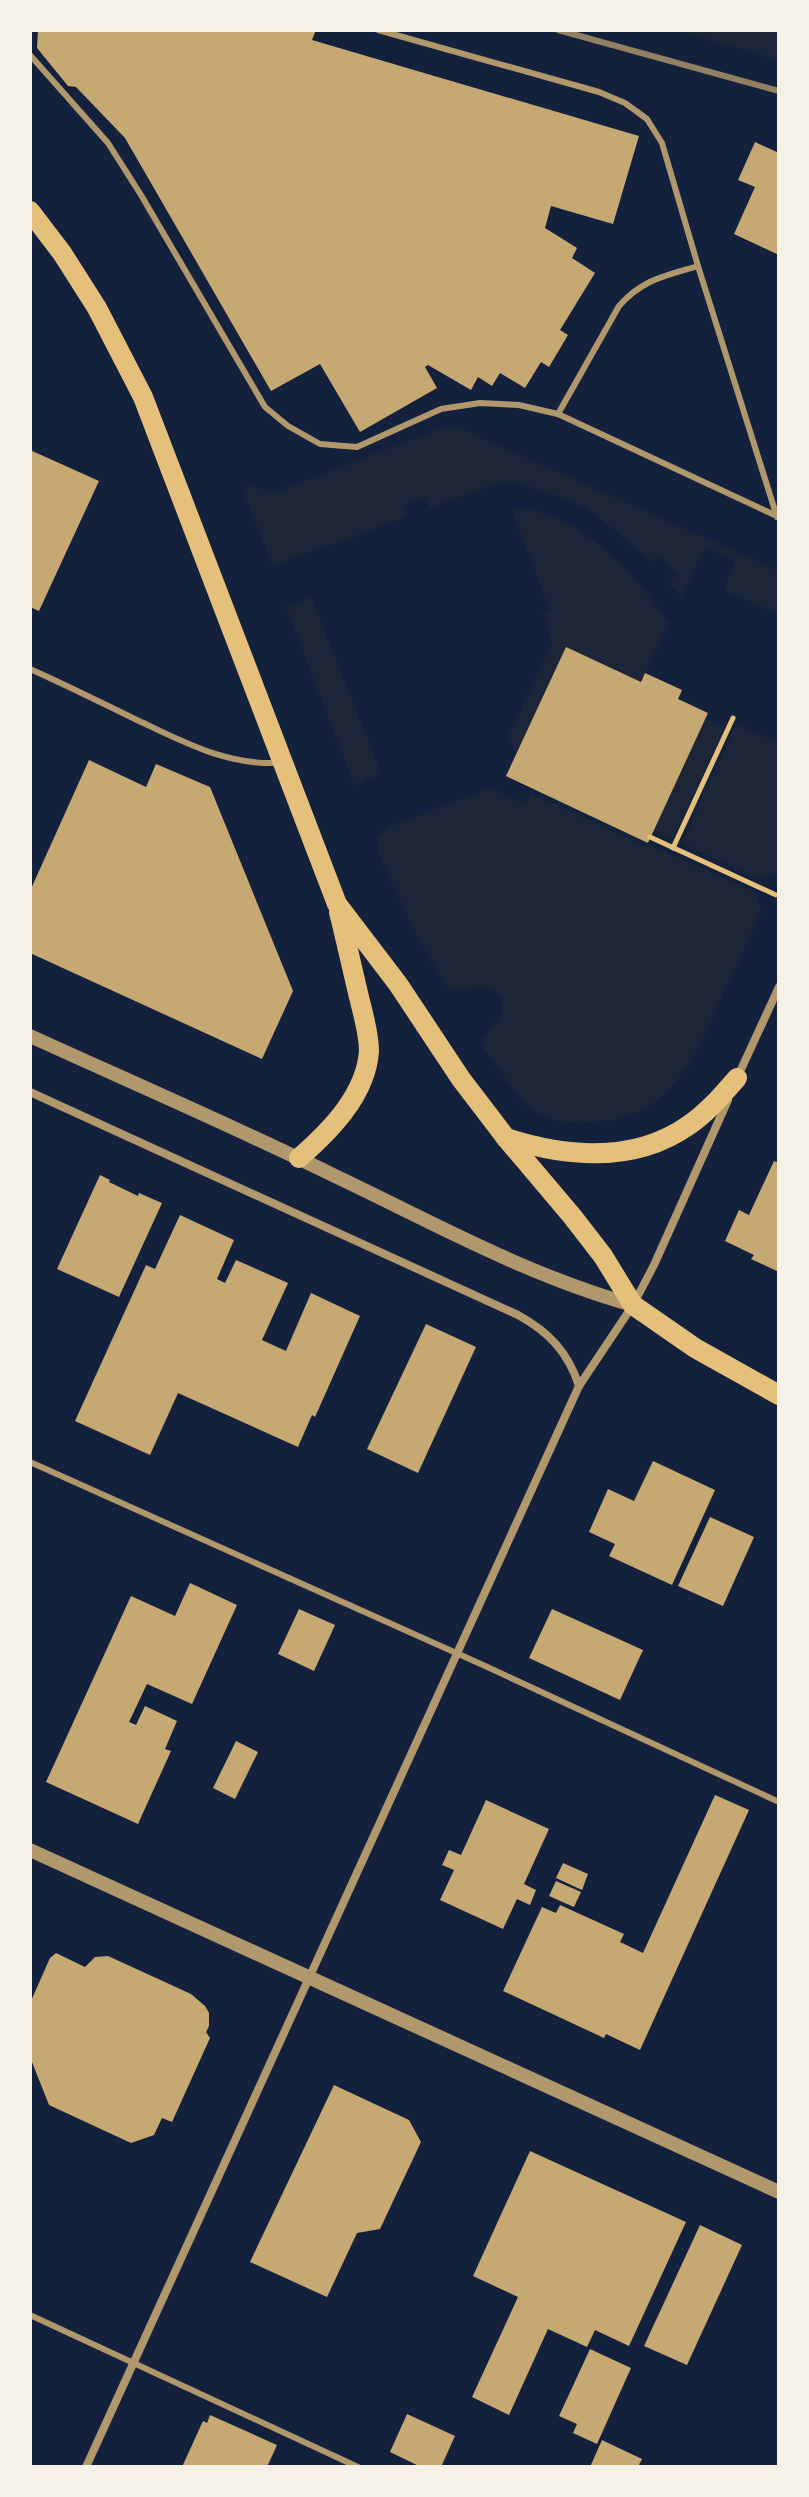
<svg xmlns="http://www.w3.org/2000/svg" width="809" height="2497" viewBox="0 0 809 2497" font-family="Karla,sans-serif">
<rect width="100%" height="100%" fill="#14213d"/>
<g fill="#1d2539">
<path d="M674,30h105v30z"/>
<path d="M451,424l328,147v43l-53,-23 -1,-6 10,-24 -30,-14 -24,51 -12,-15 8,-8 -17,-20 -9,6 -56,-47 -27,-15 -53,-17 -20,1 -65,25 -5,-11 -22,8 4,12 -135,49 -29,-76 7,-4 26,6z"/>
<path d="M524,509c58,8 114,67 145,114l-28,59 -125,72 -7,-19 43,-92 -9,-29 7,-3 -38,-100z"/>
<path d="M311,597l70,175 -26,15 -69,-180z"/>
<path d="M705,719l20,8 -53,113 -19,-9z"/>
<path d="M736,724l43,19v128l-20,9 -77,-37z"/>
<path d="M490,788l35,16 6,-11 114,53 2,-2 107,47 8,18c-13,30 -27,60 -41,90 -27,60 -50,119 -127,123 -19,1 -45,1 -60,-11 -18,-14 -35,-44 -50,-62l-1,-11 19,-25v-15c-13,-17 -30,-10 -48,-7l-9,-5 -35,-64 -32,-70v-13l5,-8 6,-4z"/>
</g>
<g fill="#c6a872">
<path d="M38,30h278l-4,10 327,96 -26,88 -62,-18 -6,22 32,20 -5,10 23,15 -35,57 8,5 -19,32 -8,-5 -16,26 -25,-15 -8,13 -14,-9 -7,13 -43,-25 -3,2 12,21 -77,44 -40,-68 -49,27 -146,-253 -49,-51 -8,-1 -31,-38z"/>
<path d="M755,142l24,11v102l-45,-21 21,-47 -17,-7z"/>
<path d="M30,450l69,31 -60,130 -9,-4z"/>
<path d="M566,647l75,35 4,-9 37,17 -4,9 30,14 -60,130 -142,-67z"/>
<path d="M89,760l57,27 10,-23 54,23 83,204 -31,68 -232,-106v-62z"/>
<path d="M774,1161l5,2v109l-28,-13 3,-4 -29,-14 14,-31 10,5z"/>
<path d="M100,1175l10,5 -1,2 29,14 1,-3 23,10 -43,94 -62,-28z"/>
<path d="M180,1215l54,25 -17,39 8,4 11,-23 52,23 -26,57 24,11 25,-58 49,23 -45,101 -3,-2 -14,32 -120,-54 -28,62 -75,-34 71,-156 9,4z"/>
<path d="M426,1324l50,23 -58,126 -51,-24z"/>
<path d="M653,1461l62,29 -43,95 -63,-29 6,-12 -26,-12 19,-43 26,12z"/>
<path d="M710,1517l44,20 -31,69 -45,-20z"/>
<path d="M190,1583l47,22 -45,99 -45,-20 -18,38 7,3 9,-19 32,15 -12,28 6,2 -33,73 -92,-42 85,-186 44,20z"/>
<path d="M299,1609l36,16 -21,46 -36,-17z"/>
<path d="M552,1609l91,41 -23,50 -91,-42z"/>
<path d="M236,1741l22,11 -23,47 -22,-11z"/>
<path d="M715,1795l34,15 -109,240 -34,-16 -2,4 -101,-47 39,-84 14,6 4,-8 64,29 -4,8 23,11z"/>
<path d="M486,1800l63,29 -25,55 12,6 -6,15 -13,-6 -14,30 -63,-29 14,-30 -12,-5 7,-15 12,5z"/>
<path d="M563,1863l25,11 -6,16 -26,-12z"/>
<path d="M556,1881l25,11 -7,15 -25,-11z"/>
<path d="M56,1953l29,14 10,-10 13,-1 83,38 14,12 4,7v13l-3,6 4,6 -38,84 -10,-4 -8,17 -23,8 -82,-38 -19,-48v-54l20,-45z"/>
<path d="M334,2085l75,35 12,22 -41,87 -23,4 -30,64 -77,-35z"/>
<path d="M530,2151l156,71 -57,124 -34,-16 -8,17 -39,-18 -39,86 -37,-18 46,-100 -45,-21z"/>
<path d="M700,2225l42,20 -55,120 -43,-19z"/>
<path d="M590,2349l41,19 -34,76 -24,-11 4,-9 -18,-8z"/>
<path d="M407,2414l48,22 -14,31h-20l-31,-15z"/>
<path d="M210,2415l67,30 -10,22h-85l21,-46 4,2z"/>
<path d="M602,2440l40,19 -4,8h-48z"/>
</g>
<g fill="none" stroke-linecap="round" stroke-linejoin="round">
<g stroke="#e5c07b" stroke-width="5">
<path d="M650,837l126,58"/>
<path d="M673,848l60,-130"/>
</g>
<g stroke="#b1986c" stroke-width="6">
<path d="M378,30l221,62 26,11 22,16 15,24 36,123 79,251"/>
<path d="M30,55l78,88 33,52 124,212 23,19 32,18 37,3 84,-38 39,-6 39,2 39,9 221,103"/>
<path d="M558,414l61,-108c24,-27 46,-30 79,-40"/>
<path d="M30,669c36,16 72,34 107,51 47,22 88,45 141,43"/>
<path d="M30,1462l453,203 296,137"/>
<path d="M30,2315l328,152"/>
</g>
<g stroke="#b1986c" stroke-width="8">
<path d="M738,1076l41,-89"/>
<path d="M30,1092l488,223c31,17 50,37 61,71"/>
<path d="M86,2467l493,-1081 54,-81 21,-40 74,-165"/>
</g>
<g stroke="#b1986c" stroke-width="14">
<path d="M30,1036c101,46 203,90 303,139 99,47 195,101 300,130"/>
<path d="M30,1850l749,342"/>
</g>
<g stroke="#e5c07b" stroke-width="20">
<path d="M30,211l32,42 35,55 46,89 194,507 61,80 63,95 45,59 66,78 31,40 30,49 62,43 84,47"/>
<path d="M506,1138c60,19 128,26 183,-13 19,-13 34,-31 48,-47"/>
<path d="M299,1158c31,-27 67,-63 70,-107 0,-18 -6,-37 -10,-54 -7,-29 -13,-57 -20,-85"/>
</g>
<path stroke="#918062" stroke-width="6" d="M558,30l221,61"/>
</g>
<rect width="809" height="2497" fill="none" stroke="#f6f1e7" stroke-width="64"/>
</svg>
